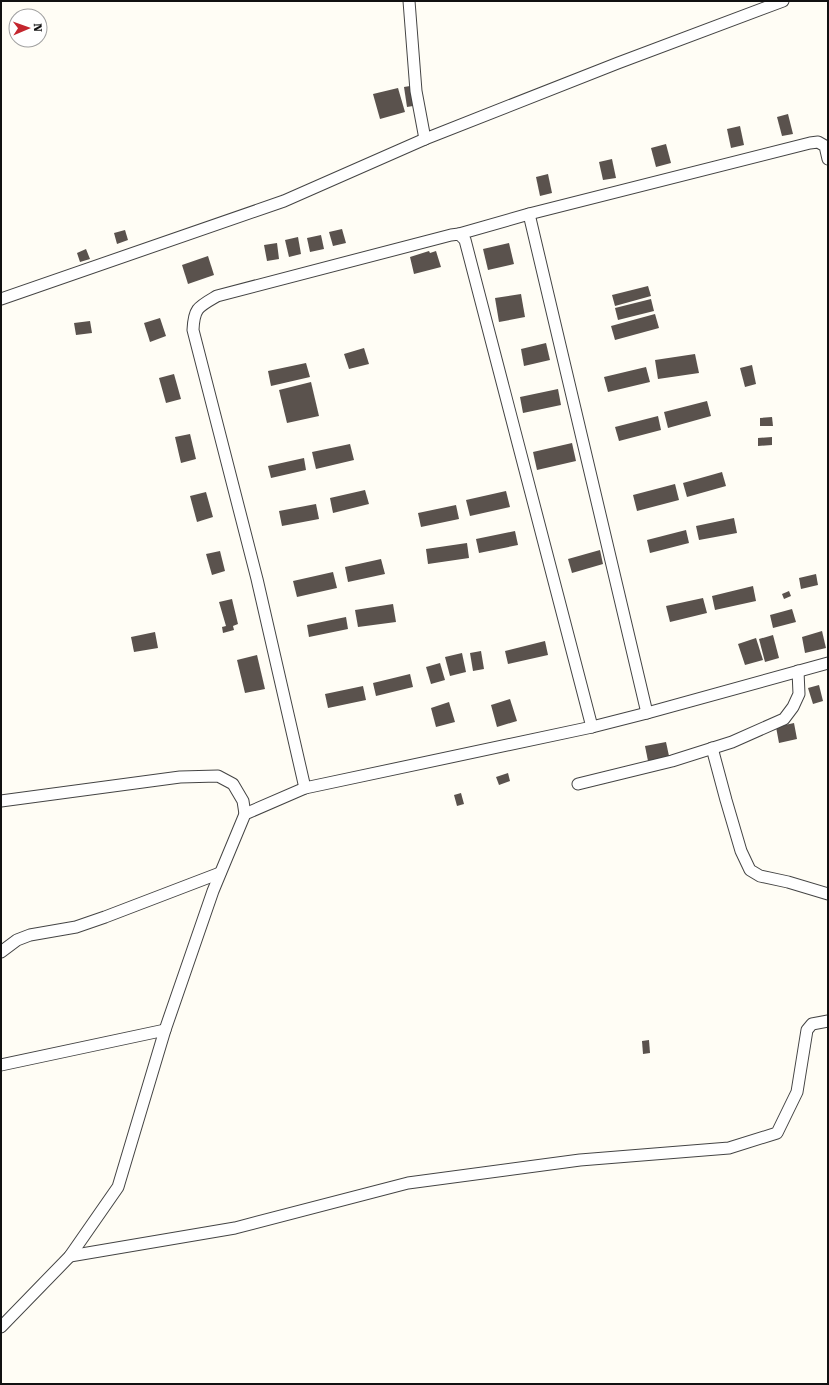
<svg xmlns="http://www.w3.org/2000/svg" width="829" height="1385" viewBox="0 0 829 1385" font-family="'Roboto Serif',serif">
<rect width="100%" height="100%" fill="#fffdf5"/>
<g fill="#5a524d">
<path d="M410,86l3,20 -6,1 -3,-20z"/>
<path d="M398,88l7,24 -25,7 -7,-25z"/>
<path d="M788,114l5,20 -11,2 -5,-19z"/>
<path d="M740,126l4,19 -13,3 -4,-19z"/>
<path d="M666,144l5,19 -15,4 -5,-19z"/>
<path d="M612,159l4,19 -13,2 -4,-18z"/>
<path d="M548,174l4,19 -12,3 -4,-19z"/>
<path d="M342,229l4,14 -13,3 -4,-14z"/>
<path d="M125,230l3,10 -11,4 -3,-11z"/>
<path d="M321,235l3,14 -14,3 -3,-14z"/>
<path d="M298,237l3,17 -12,3 -4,-17z"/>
<path d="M277,243l2,16 -12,2 -3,-16z"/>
<path d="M509,243l5,21 -26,6 -5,-21z"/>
<path d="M86,249l4,10 -10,3 -3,-9z"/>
<path d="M429,251l1,2 6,-2 5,16 -27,7 -4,-17z"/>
<path d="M208,256l6,19 -26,9 -6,-19z"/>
<path d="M648,286l3,10 -36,10 -3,-11z"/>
<path d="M521,294l4,23 -26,5 -4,-24z"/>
<path d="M651,299l3,12 -36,9 -3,-12z"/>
<path d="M655,314l4,14 -44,12 -4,-14z"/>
<path d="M160,318l6,18 -16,6 -6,-19z"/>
<path d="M90,321l2,12 -16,2 -2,-12z"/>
<path d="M546,343l4,17 -26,6 -3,-17z"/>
<path d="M364,348l5,16 -20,5 -5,-15z"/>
<path d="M695,354l4,19 -41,6 -3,-19z"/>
<path d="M306,363l4,14 -39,9 -3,-15z"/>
<path d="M752,365l4,19 -11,3 -5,-19z"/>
<path d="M646,367l4,15 -42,10 -4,-15z"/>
<path d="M174,374l7,25 -15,4 -7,-25z"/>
<path d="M311,382l8,34 -32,7 -8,-33z"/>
<path d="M558,389l3,16 -38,8 -3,-16z"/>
<path d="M707,401l4,15 -43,12 -4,-16z"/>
<path d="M658,416l3,14 -42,11 -4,-14z"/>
<path d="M772,417l1,9h-13v-8z"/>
<path d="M190,434l6,25 -15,4 -6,-26z"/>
<path d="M772,437v8l-14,1v-8z"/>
<path d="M572,443l4,18 -39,9 -4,-18z"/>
<path d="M350,444l4,16 -38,9 -4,-17z"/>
<path d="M304,458l2,12 -35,8 -3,-12z"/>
<path d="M722,472l4,14 -39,11 -4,-14z"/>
<path d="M675,484l4,16 -42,11 -4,-16z"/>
<path d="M365,490l4,14 -36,9 -3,-15z"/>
<path d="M506,491l4,16 -40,9 -4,-16z"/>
<path d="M206,492l7,25 -16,5 -7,-26z"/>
<path d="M316,504l3,15 -37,7 -3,-15z"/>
<path d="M456,505l3,14 -38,8 -3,-14z"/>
<path d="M734,518l3,15 -38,7 -3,-14z"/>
<path d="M686,530l3,13 -39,10 -3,-13z"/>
<path d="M515,531l3,14 -39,8 -3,-14z"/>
<path d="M467,543l2,15 -41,6 -2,-15z"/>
<path d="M600,550l3,14 -31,9 -4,-14z"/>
<path d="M220,551l5,20 -13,4 -6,-21z"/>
<path d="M381,559l4,15 -37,8 -3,-15z"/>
<path d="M333,572l4,16 -40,9 -4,-16z"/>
<path d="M816,574l2,11 -17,4 -2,-11z"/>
<path d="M753,586l3,15 -41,9 -3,-14z"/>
<path d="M789,591l2,5 -7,3 -2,-5z"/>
<path d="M703,598l4,15 -37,9 -4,-16z"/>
<path d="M232,599l6,25 -5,2 1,4 -11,3 -1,-6 4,-1 -7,-24z"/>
<path d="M393,604l3,18 -38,5 -3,-17z"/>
<path d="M792,609l4,13 -23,6 -3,-13z"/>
<path d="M346,617l2,12 -39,8 -2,-12z"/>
<path d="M822,631l4,17 -21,5 -3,-16z"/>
<path d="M155,632l3,16 -24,4 -3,-15z"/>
<path d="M773,635l6,23 -14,4 -6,-23z"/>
<path d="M756,638l7,22 -18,5 -7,-21z"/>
<path d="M545,641l3,14 -40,9 -3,-13z"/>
<path d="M481,651l3,18 -11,2 -3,-18z"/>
<path d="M462,653l4,19 -16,4 -5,-19z"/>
<path d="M257,655l8,34 -20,4 -8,-33z"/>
<path d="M440,663l5,17 -14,4 -5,-17z"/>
<path d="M410,674l3,13 -37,9 -3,-13z"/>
<path d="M819,685l4,16 -10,3 -5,-16z"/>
<path d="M363,686l3,14 -38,8 -3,-14z"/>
<path d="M510,699l7,22 -20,6 -6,-22z"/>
<path d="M449,702l6,20 -19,5 -5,-19z"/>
<path d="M794,723l3,16 -18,4 -3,-16z"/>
<path d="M666,742l3,14 -21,5 -3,-15z"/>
<path d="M508,773l2,8 -11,4 -3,-8z"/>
<path d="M461,793l3,11 -7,2 -3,-11z"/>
<path d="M649,1040l1,13 -7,1 -1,-13z"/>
</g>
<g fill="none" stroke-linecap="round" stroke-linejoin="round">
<defs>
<g id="minor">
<path d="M409,1l7,90 9,48"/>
<path d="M529,214l118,499"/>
<path d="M459,234l70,-20 281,-71 8,-1 7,4 3,13"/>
<path d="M1,299l283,-98 141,-62 193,-76 165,-62"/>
<path d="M712,748l14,52 15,51 9,19 10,6 28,6 40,12"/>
<path d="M578,784l94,-23 60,-19 52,-23 9,-12 6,-13 -1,-23"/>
<path d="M305,788l-48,-209 -64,-249c1,-22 5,-23 24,-34l234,-61 8,-1 6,6 127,487"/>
<path d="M1,801l179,-24 38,-1 15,8 10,17 2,13"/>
<path d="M1,952l16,-12 13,-5 46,-8 29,-10 115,-44"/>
<path d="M1,1065l164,-35"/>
<path d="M70,1256l165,-28 173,-45 172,-23 149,-12 48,-15 20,-41 10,-62 5,-6 16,-3"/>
<path d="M1,1327l69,-71 48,-69 47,-157 48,-139 32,-77 60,-26 287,-61 55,-14 181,-50"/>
</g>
</defs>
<use href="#minor" stroke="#444" stroke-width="13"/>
<use href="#minor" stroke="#fff" stroke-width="11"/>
</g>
<rect width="829" height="1385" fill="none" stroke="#111111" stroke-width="4"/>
<g transform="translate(28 28) rotate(88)"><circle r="19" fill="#ffffff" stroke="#a0a0a0"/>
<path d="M0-3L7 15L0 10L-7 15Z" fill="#c4262e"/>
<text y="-6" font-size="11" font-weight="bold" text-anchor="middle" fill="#111111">N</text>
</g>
</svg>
